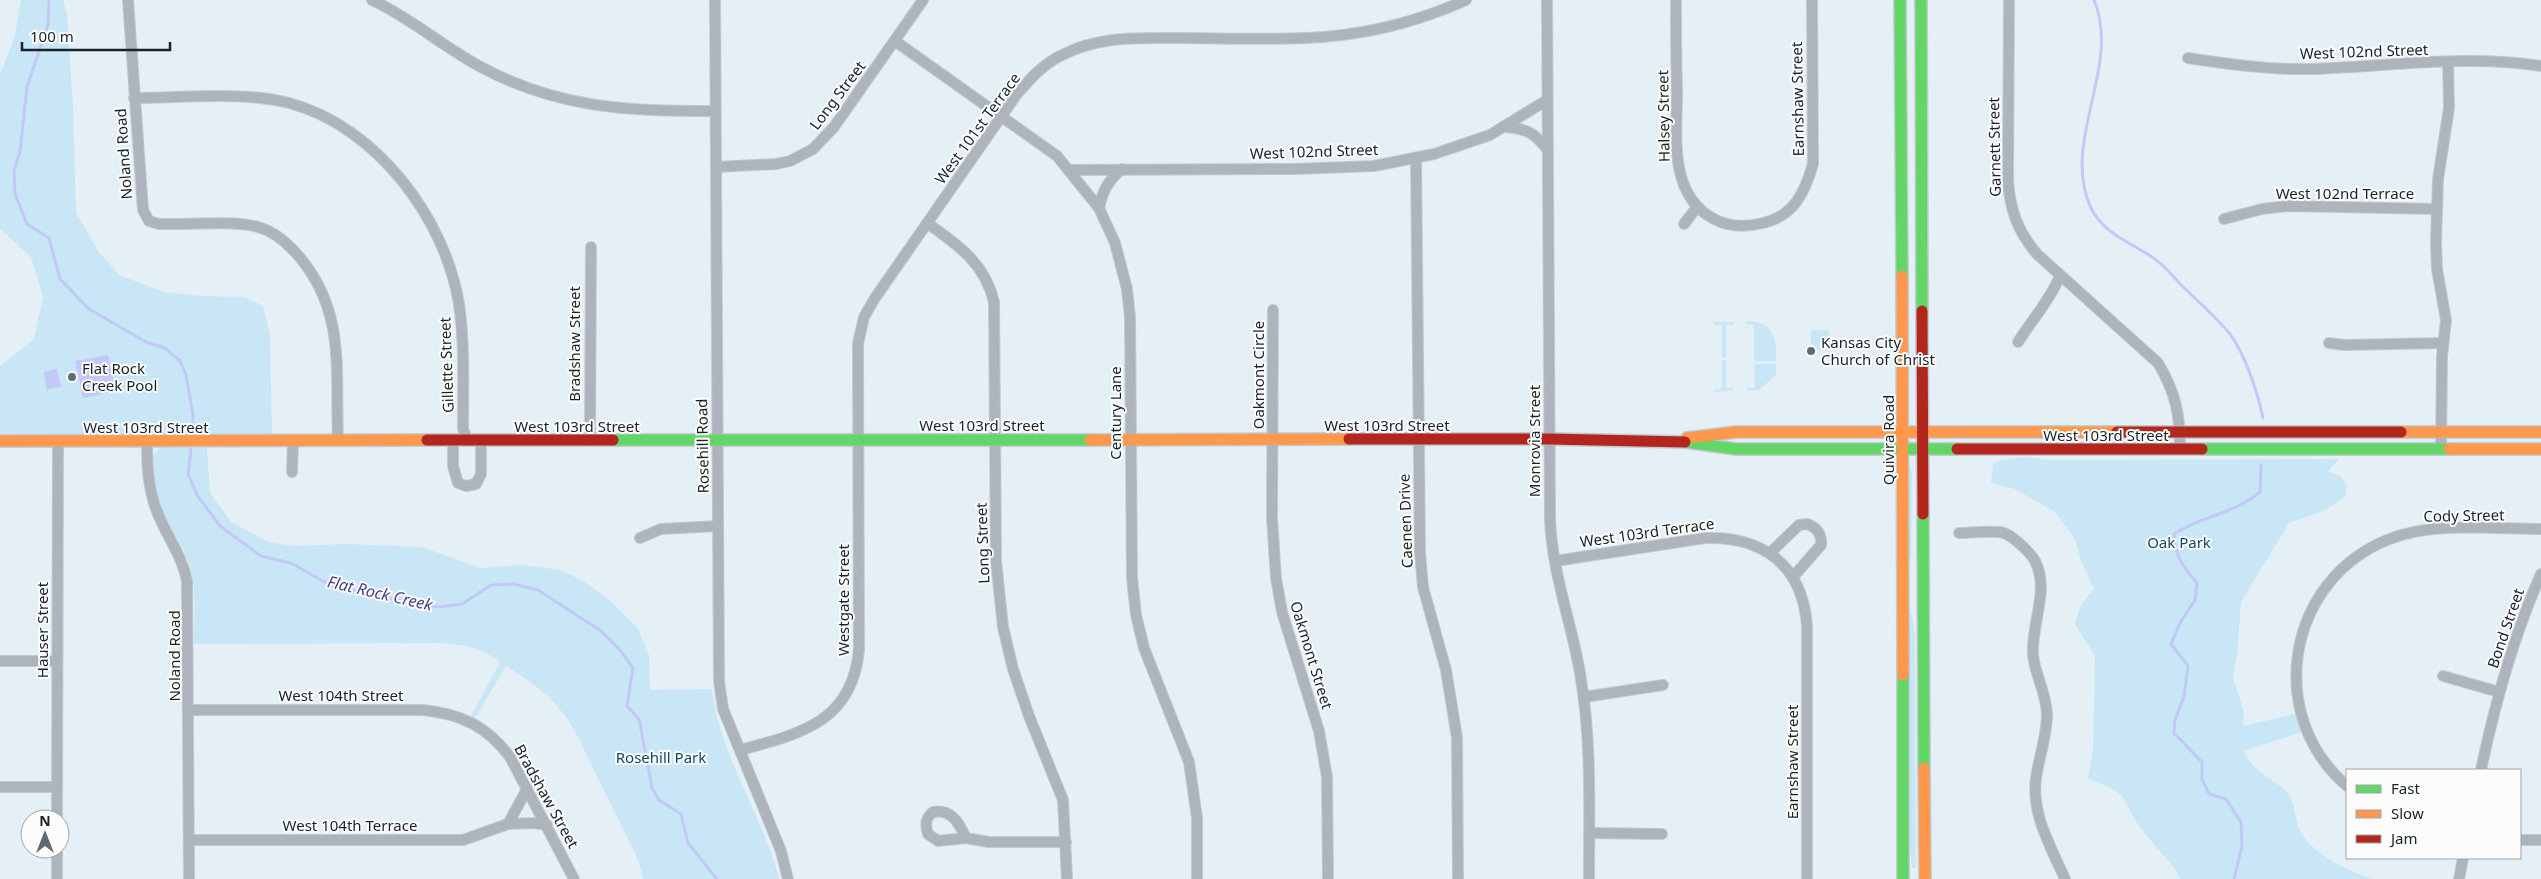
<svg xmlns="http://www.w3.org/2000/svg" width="2541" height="879" viewBox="0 0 2541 879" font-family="'Noto Sans',sans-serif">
<rect width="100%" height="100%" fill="#e5f0f6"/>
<g fill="#c8e6f6">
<path d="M21,0h42l4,15 6,91 3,107 23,39 20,23 45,17 37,4 44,1 18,9 7,30 2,99 -272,1v-70l34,-27 9,-42 -12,-40 -31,-28v-154l15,-39z"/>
<path d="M1746,321c28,0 31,17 30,40h-22v-36l-8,-1z"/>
<path d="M1714,322h20l-1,3h-7v32h-4v-32h-8z"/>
<path d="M1811,330h18v20l-13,1 -5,-7z"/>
<path d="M1722,360h4v28h7v3l-18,1 -2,-2 9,-2z"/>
<path d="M1754,364h22v11l-17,15 -12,1 -1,-3h9z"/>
<path d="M161,447l46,1 3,45 21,29 37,20 27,4 52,-2 75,3 58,21 43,-3 38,5 24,12 25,19 28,28 11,26 1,35 62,-1c7,66 51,126 67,190h-136l-4,-17 -61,-125c-20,-37 -39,-50 -72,-71l-31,52 -4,-2 29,-54c-18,-14 -34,-17 -57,-19l-249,1c0,-26 3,-55 -5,-80 -5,-18 -17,-31 -25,-48 -8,-18 -12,-39 -12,-59z"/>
<path d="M2027,457l21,3 291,-1 -11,12 12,5 7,9 -2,12 -23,15 -33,11 -48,79 -4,52 -4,23 11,35 -1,14 56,-13 7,18 -62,20c11,25 31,26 45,44 6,7 6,24 10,33 9,24 49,43 73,51h-191c-10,-19 -33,-38 -45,-58 -6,-10 -10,-23 -19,-29 -8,-6 -20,-9 -29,-14l5,-29 2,-93 -20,-32 6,-19 13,-16 -13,-28 -6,-22 -20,-27 -40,-23 -24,-6 2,-19 5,-2 -2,-1z"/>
<path d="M1908,469h3l1,5 -1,82h-3z"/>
<path d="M1909,615h3l3,21 1,232h-4l-3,-26z"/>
</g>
<g fill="#c3c8f7">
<path d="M108,355l8,36 -33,7 -8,-37z"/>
<path d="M57,369l4,18 -12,2 -2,3 -3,-20z"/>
</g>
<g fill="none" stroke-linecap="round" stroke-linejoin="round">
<g stroke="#c3c8f7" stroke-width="3">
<path d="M49,0l-1,25 -21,62 -7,65 -6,19 1,23 12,30 22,14 11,41 29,30 57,33 19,6 15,13 6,14 7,40 -1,17"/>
<path d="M2094,0c28,67 -34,141 -3,208 13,26 39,34 61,49 11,7 21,19 30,29 16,15 34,31 48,48 15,20 28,60 33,84"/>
<path d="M191,449l-3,25 9,21 23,31 41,30 30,7 39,22 89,20 21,2 22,-3 29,-19 23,-1 24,6 63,41 19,19 13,18 -6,38 12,13 13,69 7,12 22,14 7,29 29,36"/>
<path d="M2234,879l8,-33 -1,-24 -15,-23 -17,-5 -7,-15v-17l-28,-29 1,-13 9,-24 4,-30 -17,-22 9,-21 15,-23 2,-17c-13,-15 -23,-28 -23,-49 27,-18 60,-20 86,-42l1,-27"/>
</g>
<defs>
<g id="street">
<path d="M128,0l15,210 6,11 10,3c29,1 73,-4 99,3 15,4 28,15 38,26 51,57 39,118 42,188"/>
<path d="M372,0c39,18 70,46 107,66 79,43 149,45 236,45"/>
<path d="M715,0l4,681 4,28 58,142 7,28"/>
<path d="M1547,0l3,519c2,53 21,102 30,154 12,68 9,137 9,206"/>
<path d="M1676,0c0,31 0,61 1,92 0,44 -9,103 37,127 15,8 33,8 49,4 31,-7 42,-31 50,-59l-1,-164"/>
<path d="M2009,0l-1,181c2,29 10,51 29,73l121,109c18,30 22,52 22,86"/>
<path d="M895,41l162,115 42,52 16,35 12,46 3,28 2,261 4,37 8,33 45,114 8,56v61"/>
<path d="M2188,58c40,6 81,12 121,11 76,-2 156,-15 232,-3"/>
<path d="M134,98c49,0 108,-7 155,5 87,23 156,115 170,201 6,41 4,84 4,125l5,12"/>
<path d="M1503,127c22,1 31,5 44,22"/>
<path d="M1416,158l4,395 3,34 23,83 11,68 1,141"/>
<path d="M716,167l60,-3 14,-3 23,-12 21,-22 89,-127"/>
<path d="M1068,170l228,-1 78,-3 60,-12 56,-19 57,-35"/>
<path d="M1099,208c4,-18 9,-27 23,-39"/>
<path d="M2224,219l38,-10 26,-3 148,3"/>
<path d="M927,223c31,22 58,40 67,79l2,259 7,66 10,42 16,47 34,84 4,79"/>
<path d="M1684,224l13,-17"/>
<path d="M1273,310l-1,208 4,60 6,34 37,119 8,46 1,102"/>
<path d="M2018,342c14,-22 32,-42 42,-66"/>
<path d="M2329,343l15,2 99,-2"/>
<path d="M147,441c0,26 1,49 11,73 9,23 24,41 29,67l2,298"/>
<path d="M453,441v25l5,17 8,3 10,-2 5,-10v-33"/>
<path d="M590,441l1,-194"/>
<path d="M2441,448l1,-92 4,-36 -9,-51 -1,-27 2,-63 11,-71 -1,-45"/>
<path d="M292,472l1,-30"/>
<path d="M1959,533c10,0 36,-3 45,0 10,4 26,19 31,28 15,29 -4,63 -2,94 2,20 13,37 14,59 0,22 -8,43 -11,64 -5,36 15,69 29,101"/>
<path d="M640,538l21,-9 57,-3"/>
<path d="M1770,553l29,-28 8,-1c10,3 15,11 14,21l-28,32"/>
<path d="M1555,561l150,-23c58,-2 97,27 102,87v254"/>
<path d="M0,661h57"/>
<path d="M2443,676l56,16"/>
<path d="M1584,697l79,-12"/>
<path d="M189,710h234c38,4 64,16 87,47l64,122"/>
<path d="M740,750c60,-16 113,-28 119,-101l-1,-305 6,-27 11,-19 142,-204c13,-15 26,-30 45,-39 36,-19 75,-17 115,-17 42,0 85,2 128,0 56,-2 110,-15 161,-38"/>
<path d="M2481,770c14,-67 32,-133 60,-196"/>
<path d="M2347,786c-83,-71 -60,-205 40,-246 45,-19 106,-11 154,-11"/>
<path d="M0,787h57"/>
<path d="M57,819l1,-377"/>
<path d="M508,824l19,-35"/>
<path d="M1589,833l73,1"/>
<path d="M966,838c-7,-15 -14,-29 -33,-26 -8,6 -8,13 -5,22l10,7 28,-3 23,4h77"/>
<path d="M189,840h274l45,-16 26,-1 13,2"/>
<path d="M2520,840h21"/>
<path d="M57,849v30"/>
<path d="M2459,879l4,-21"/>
</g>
<g id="fast">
<path d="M1900,0l2,276"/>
<path d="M1921,0l1,311"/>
<path d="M613,440h477"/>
<path d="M1685,442l51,7h221"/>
<path d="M2202,449h247"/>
<path d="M1923,514l1,254"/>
<path d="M1903,675v204"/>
</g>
<g id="slow">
<path d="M1902,276l1,399"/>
<path d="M2401,432h140"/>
<path d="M1687,438l49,-6h381"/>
<path d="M1090,440l259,-1"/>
<path d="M0,441l427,-1"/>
<path d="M2449,449h92"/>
<path d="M1924,768l1,111"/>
</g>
<g id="jam">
<path d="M1922,311l1,203"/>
<path d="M2117,432h284"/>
<path d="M1349,439h201l135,3"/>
<path d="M427,440h186"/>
<path d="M1957,449h245"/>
</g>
</defs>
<use href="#street" stroke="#c1cacf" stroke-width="12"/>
<use href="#fast" stroke="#c1cacf" stroke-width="14"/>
<use href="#slow" stroke="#c1cacf" stroke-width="14"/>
<use href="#jam" stroke="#c1cacf" stroke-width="14"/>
<use href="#street" stroke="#adb4bb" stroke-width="10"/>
<use href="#fast" stroke="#63d668" stroke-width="11"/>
<use href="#slow" stroke="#ff974d" stroke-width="11"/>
<use href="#jam" stroke="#b3261e" stroke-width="11"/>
</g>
<g fill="#5e6b71" stroke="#fcfcfc" stroke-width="2">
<circle cx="1811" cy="351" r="5"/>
<circle cx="72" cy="377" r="5"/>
</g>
<g text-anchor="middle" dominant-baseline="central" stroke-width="4" stroke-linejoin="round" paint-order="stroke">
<g font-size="15" fill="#162329" stroke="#fcfcfc">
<text transform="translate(2364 51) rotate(-2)">West 102nd Street</text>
<text transform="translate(837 95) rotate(-53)">Long Street</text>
<text transform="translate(1797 99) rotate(-91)">Earnshaw Street</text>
<text transform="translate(1663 116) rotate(-91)">Halsey Street</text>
<text transform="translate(977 128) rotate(-54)">West 101st Terrace</text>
<text transform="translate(1994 147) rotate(-91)">Garnett Street</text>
<text transform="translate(1314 151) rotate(-2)">West 102nd Street</text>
<text transform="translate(123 154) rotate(-94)">Noland Road</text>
<text x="2345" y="193">West 102nd Terrace</text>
<text transform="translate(574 344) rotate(-90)">Bradshaw Street</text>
<text transform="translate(446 365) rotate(-92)">Gillette Street</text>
<text transform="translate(1258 375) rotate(-90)">Oakmont Circle</text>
<text transform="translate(1115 413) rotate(-90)">Century Lane</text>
<text x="982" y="425">West 103rd Street</text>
<text x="1387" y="425">West 103rd Street</text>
<text x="577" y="426">West 103rd Street</text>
<text x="146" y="427">West 103rd Street</text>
<text x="2106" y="435">West 103rd Street</text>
<text transform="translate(1888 440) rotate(-90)">Quivira Road</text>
<text transform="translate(1534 441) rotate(-90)">Monrovia Street</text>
<text transform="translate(702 446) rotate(-91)">Rosehill Road</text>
<text transform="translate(2464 515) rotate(-1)">Cody Street</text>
<text transform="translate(1405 521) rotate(-92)">Caenen Drive</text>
<text transform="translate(1647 532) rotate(-8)">West 103rd Terrace</text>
<text transform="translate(982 543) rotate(-92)">Long Street</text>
<text transform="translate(843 600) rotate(-90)">Westgate Street</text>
<text transform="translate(2505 628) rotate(-71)">Bond Street</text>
<text transform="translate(42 630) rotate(-90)">Hauser Street</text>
<text transform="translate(1312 655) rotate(73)">Oakmont Street</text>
<text transform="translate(174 656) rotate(-90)">Noland Road</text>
<text x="341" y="695">West 104th Street</text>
<text transform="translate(1792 762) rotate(-90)">Earnshaw Street</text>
<text transform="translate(547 796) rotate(61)">Bradshaw Street</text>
<text x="350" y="825">West 104th Terrace</text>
</g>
<g font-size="15" fill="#162329" stroke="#fcfcfc" text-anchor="start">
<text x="1821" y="342">Kansas City<tspan x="1821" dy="17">Church of Christ</tspan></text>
<text x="82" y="368">Flat Rock<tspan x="82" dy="17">Creek Pool</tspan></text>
</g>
<g font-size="15" fill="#0f4a63" stroke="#fcfcfc">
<text x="2179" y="542">Oak Park</text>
<text x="661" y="757">Rosehill Park</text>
</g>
<g font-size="16" font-style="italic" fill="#44408a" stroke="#fcfcfc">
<text transform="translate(380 593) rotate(13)">Flat Rock Creek</text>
</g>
</g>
<rect x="2346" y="769" width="175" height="90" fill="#fcfcfc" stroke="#a0a5a8"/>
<rect x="2356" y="785" width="25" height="8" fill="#63d668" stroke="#a0a5a8"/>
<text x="2391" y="794" font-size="15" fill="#162329">Fast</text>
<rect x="2356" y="810" width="25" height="8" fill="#ff974d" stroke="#a0a5a8"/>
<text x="2391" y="819" font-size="15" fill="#162329">Slow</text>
<rect x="2356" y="835" width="25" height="8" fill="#b3261e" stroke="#a0a5a8"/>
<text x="2391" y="844" font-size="15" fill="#162329">Jam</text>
<g transform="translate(45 834)"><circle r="24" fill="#fcfcfc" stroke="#a0a5a8"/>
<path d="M0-4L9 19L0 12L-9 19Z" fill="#5e6b71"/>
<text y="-8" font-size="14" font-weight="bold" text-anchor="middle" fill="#162329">N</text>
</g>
<path d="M22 42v8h148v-8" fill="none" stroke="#162329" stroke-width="2.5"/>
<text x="30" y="42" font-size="15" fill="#162329" stroke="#fcfcfc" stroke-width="4" paint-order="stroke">100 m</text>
</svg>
